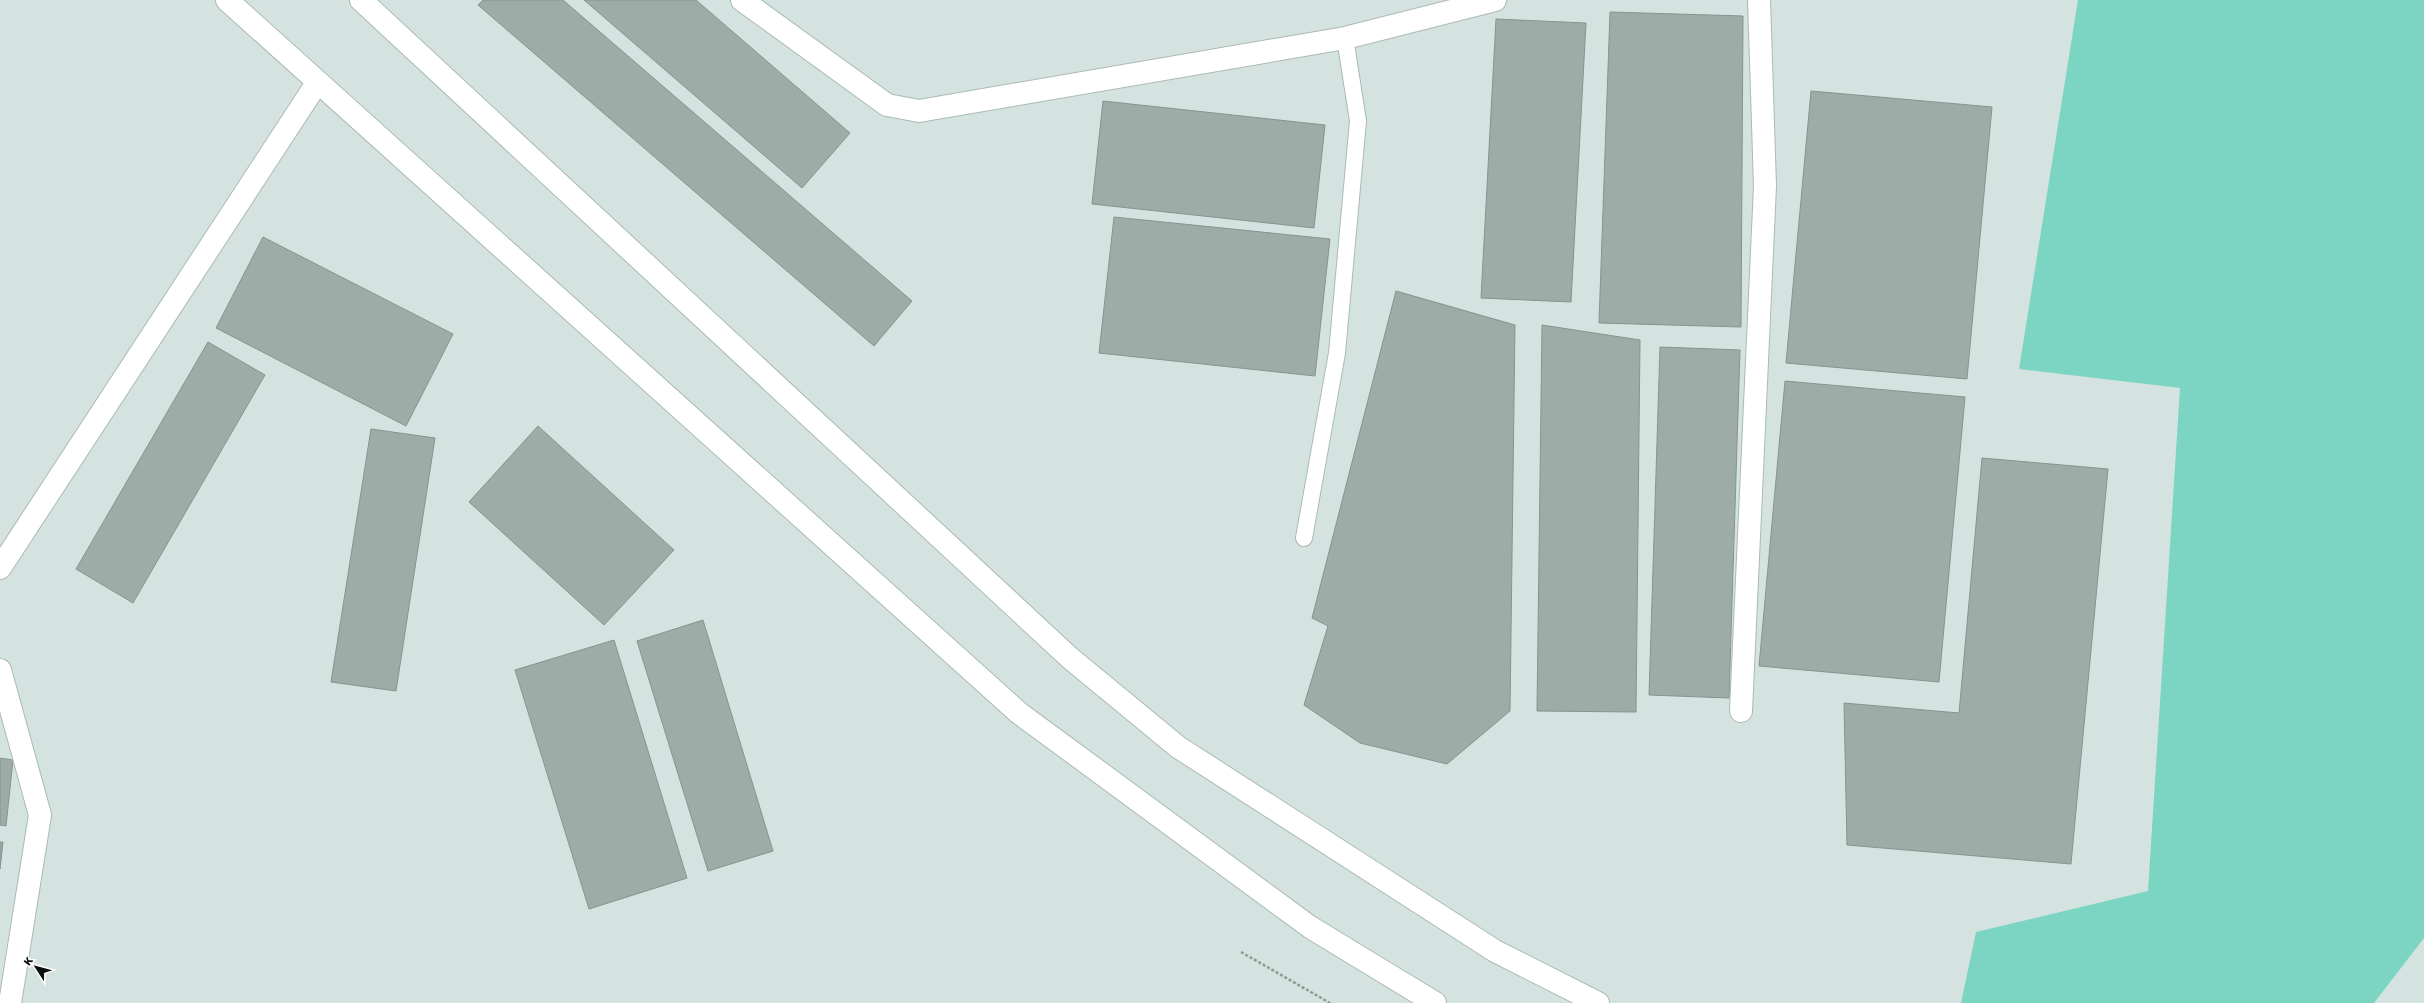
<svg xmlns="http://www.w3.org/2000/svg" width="2424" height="1003" viewBox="0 0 2424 1003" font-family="'Work Sans',sans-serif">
<rect width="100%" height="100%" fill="#d4e3df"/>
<path fill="#7cd5c3" d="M2078,0h346v938l-50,65h-413l15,-71 172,-41 32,-503 -161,-19z"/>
<g fill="#9eaca8" stroke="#869491">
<path d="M483,0h80l349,301 -38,45 -396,-341z"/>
<path d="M584,0h112l154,133 -48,55z"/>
<path d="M1610,12l133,4 -2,311 -142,-4z"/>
<path d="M1496,19l90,4 -15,279 -90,-4z"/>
<path d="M1811,91l181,16 -25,272 -181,-16z"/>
<path d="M1103,101l222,24 -11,103 -222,-24z"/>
<path d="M1114,217l216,22 -15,137 -216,-23z"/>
<path d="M263,237l190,97 -47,92 -190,-98z"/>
<path d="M1396,291l119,34 -5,386 -63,53 -87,-21 -56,-38 24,-79 -16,-8z"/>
<path d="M1542,325l98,15 -4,372 -99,-1z"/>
<path d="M208,342l57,33 -132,228 -57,-34z"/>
<path d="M1660,347l80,3 -11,348 -80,-3z"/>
<path d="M1785,381l180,16 -26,285 -180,-16z"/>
<path d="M538,426l136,124 -70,75 -135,-123z"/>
<path d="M371,429l64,9 -39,253 -65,-9z"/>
<path d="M1982,458l126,11 -37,395 -224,-19 -3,-142 115,10z"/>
<path d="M703,620l70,231 -65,20 -71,-230z"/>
<path d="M614,640l73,238 -98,31 -74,-239z"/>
<path d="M0,758l13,2 -7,66 -6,-1z"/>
<path d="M0,842h3l-3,27z"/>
</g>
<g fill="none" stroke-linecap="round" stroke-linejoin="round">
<defs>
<path id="lane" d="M1304,538l33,-185 21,-232 -13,-83"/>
<g id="street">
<path d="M742,0l145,105 32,6 426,-73 150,-38"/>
<path d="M0,568l317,-485"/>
<path d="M0,670l40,145 -30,188"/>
<path d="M1741,711l24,-525 -6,-186"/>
</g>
<g id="primary">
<path d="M227,0l792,713 291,214 125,76"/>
<path d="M361,0l709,658 108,89 317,204 103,52"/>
</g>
</defs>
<use href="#lane" stroke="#abbab6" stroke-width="18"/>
<use href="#street" stroke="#abbab6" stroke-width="24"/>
<use href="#primary" stroke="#abbab6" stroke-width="24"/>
<path stroke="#8e9996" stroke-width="2.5" stroke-dasharray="3 2" stroke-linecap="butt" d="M1241,952l89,51"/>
<use href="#lane" stroke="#fff" stroke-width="16"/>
<use href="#street" stroke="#fff" stroke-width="22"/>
<use href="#primary" stroke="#fff" stroke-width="22"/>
</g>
<g transform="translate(36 967) rotate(306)" stroke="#ffffff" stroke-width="3" paint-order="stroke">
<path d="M0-3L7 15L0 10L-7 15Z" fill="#0a0f0e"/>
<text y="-6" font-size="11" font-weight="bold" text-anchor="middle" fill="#0a0f0e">K</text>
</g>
</svg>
